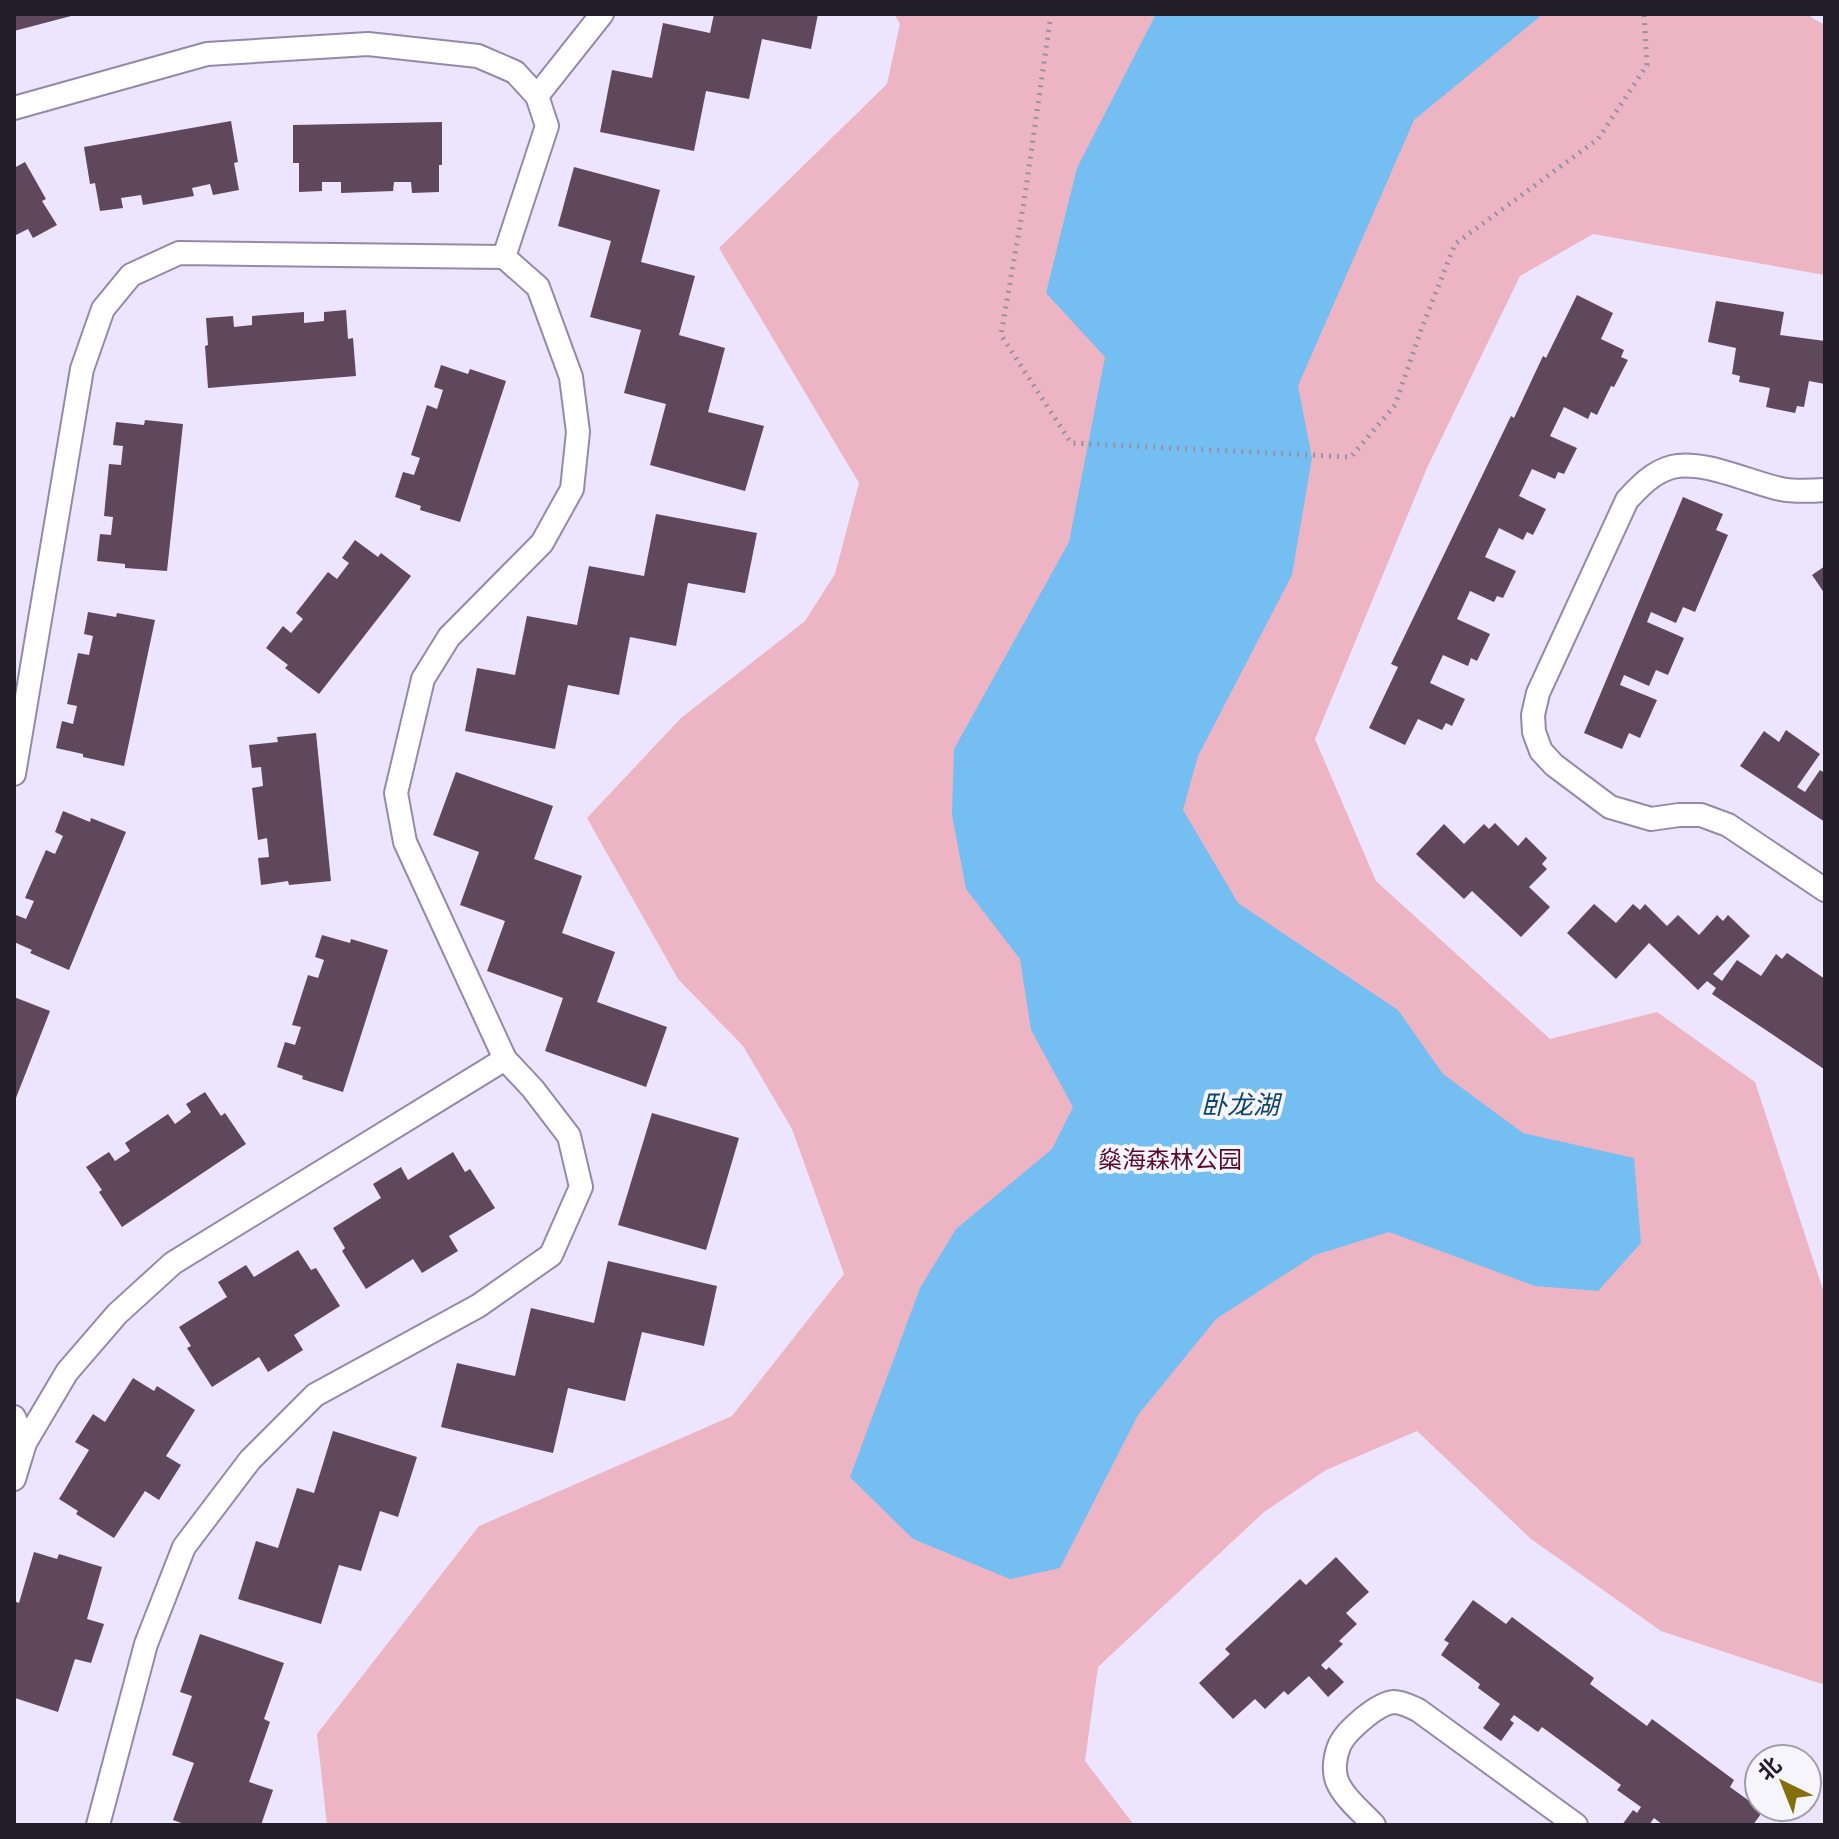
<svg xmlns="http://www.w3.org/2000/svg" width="1839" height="1839" viewBox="0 0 1839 1839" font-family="'Varela Round','Noto Sans SC',sans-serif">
<rect width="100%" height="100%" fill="#ede4fe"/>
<path fill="#edb5c3" d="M894,14h915l3,4 13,7v250l-232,-41 -73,42 -93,192 -112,271 61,142 174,158 107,-27 98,70 70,214v389l-164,-54 -130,-92 -114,-108 -91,39 -62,42 -166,155 -13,94 49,64h-807l-10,-91 162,-208 253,-110 112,-142 -52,-145 -49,-83 -65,-67 -91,-161 94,-100 124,-97 30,-47 24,-91 -140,-235 168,-164 13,-60z"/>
<path fill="#74bef1" d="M1156,14h387l-129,106 -116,266 14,72 -20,117 -94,181 -15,54 55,93 160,107 45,64 80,59 111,25 7,85 -43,48 -63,-5 -146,-54 -74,23 -99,64 -78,96 -78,153 -50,11 -97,-40 -63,-62 70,-189 36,-59 96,-80 21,-42 -42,-77 -11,-71 -54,-70 -14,-74 2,-66 115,-207 36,-185 -59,-64 31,-125z"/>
<g fill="#60485c">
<path d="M14,14h60l1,1 -61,16z"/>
<path d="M714,14h104l-7,35 -49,-10 -13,60 -43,-8 -12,60 -94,-19 12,-62 40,8 11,-55 47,10z"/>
<path d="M231,121l7,41 -4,1 5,27 -26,5 -3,-11 -18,4 2,8 -51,9 -2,-10 -20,3 2,10 -23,3 -5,-28 -5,1 -6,-37z"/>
<path d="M442,122v43h-3v27l-27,1 -1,-11h-17l-1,9 -52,2v-11h-19v9l-23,1v-29h-6v-38z"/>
<path d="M25,162l21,37 -4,2 15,24 -24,13 -5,-9 -14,7v-68z"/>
<path d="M574,167l86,23 -19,72 54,14 -16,59 46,13 -17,64 56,14 -19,65 -95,-26 16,-61 -42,-11 17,-63 -51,-13 21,-76 -53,-15z"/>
<path d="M1577,295l36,18 -12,26 23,11 -3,7 7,3 -14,27 -3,-1 -14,29 -6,-3 -3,7 -24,-12 -14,29 27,12 -13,26 -6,-2 -3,7 -23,-10 -13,27 27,13 -13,26 -6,-3 -4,8 -24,-12 -14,29 31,14 -13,27 -6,-2 -3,6 -24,-11 -13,28 33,15 -13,27 -6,-3 -3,8 -25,-11 -13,28 35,16 -13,27 -6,-3 -4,7 -24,-11 -13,26 -36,-17 29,-61 -7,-3 120,-248 3,2 29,-62 3,2z"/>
<path d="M1716,301l68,11 -4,23 45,6v43l-16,-3 -5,26 -7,-1 -2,7 -29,-6 4,-19 -31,-6 1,-6 -8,-2 4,-26 -28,-6z"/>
<path d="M346,310l2,29 5,-1 3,38 -148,12 -3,-42 3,-1 -2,-27 27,-2 1,11 18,-2v-9l52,-4v11l20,-2v-9z"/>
<path d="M441,365l27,9 2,-5 36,12 -46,141 -40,-12 1,-4 -26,-9 8,-25 11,3 6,-17 -9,-3 16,-50 10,4 6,-19 -9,-3z"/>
<path d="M145,420l38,4 -16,147 -42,-3v-4l-28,-3 3,-27 11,1 2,-18 -9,-1 5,-52 12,1 2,-19 -10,-1 3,-23 28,3z"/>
<path d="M1683,497l40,17 -7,16 12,5 -33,77 -12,-5 -7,16 -25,-11 -4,10 37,16 -16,37 -12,-5 -7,16 -25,-11 -4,10 37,15 -17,38 -11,-5 -7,16 -38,-16z"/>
<path d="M656,514l101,19 -12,60 -57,-10 -12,63 -46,-9 -11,58 -51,-10 -13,64 -90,-18 12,-63 38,7 12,-59 50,9 12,-59 55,10z"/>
<path d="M355,540l23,17 3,-4 30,23 -92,118 -34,-26 3,-3 -22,-17 17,-22 8,7 12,-14 -7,-6 32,-41 9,7 12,-16 -7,-5z"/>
<path d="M1825,566v28l-13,-19z"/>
<path d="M88,612l28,5 1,-4 38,7 -31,146 -41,-9v-3l-27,-6 6,-27 11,3 4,-18 -10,-2 11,-51 11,2 4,-19 -9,-2z"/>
<path d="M1786,730l34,24 -23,33 8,5 15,-22 5,3v49l-85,-56 24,-35 15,11z"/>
<path d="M316,733l15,148 -42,4 -1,-4 -27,4 -3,-27 11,-1 -2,-19 -9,2 -6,-52 11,-2 -2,-19 -9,1 -3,-23 29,-3 -1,-5z"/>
<path d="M456,772l97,34 -19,53 48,17 -20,57 53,19 -18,50 70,25 -21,60 -101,-36 18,-53 -76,-27 18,-50 -45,-16 19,-53 -46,-17z"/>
<path d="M63,811l27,11 1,-4 35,14 -57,138 -39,-17 2,-3 -18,-8v-22l2,-5 10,4 8,-18 -9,-3 21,-48 9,4 8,-18 -8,-4z"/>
<path d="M1495,823l23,23 8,-9 21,21 -5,6 5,5 -18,18 21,20 -29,30 -49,-46 -8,8 -48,-45 28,-30 20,20 20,-20 5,5z"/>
<path d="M1594,904l22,19 17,-19 7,6 5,-6 22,22 11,-11 21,20 18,-20 6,6 5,-6 22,21 -37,38 9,7 15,-21 24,16 15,-22 6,5 5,-6 38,26 -1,90 -112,-75 4,-6 -9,-7 -9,9 -49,-47 -33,36 -49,-46z"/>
<path d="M322,935l28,8 1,-4 37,11 -45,142 -41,-13 1,-3 -26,-9 8,-25 10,3 6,-18 -9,-2 16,-50 10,3 6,-18 -9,-3z"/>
<path d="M14,997l36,14 -36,92z"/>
<path d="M205,1092l16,24 4,-3 21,31 -124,83 -23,-35 3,-2 -16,-23 23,-15 6,9 15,-10 -5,-8 43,-29 7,10 16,-12 -5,-8z"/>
<path d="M652,1113l87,25 -33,112 -88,-25z"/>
<path d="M453,1152l12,20 5,-3 25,39 -46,28 9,15 -36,22 -9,-14 -47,30 -24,-38 3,-3 -12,-20 48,-30 -8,-14 28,-17 7,13z"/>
<path d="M298,1250l13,20 5,-2 24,38 -46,29 9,15 -35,22 -9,-15 -47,30 -25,-39 4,-2 -12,-19 48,-30 -9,-15 28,-17 8,12z"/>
<path d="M608,1261l109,25 -13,60 -62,-14 -17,69 -57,-13 -15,65 -112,-26 16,-64 58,13 16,-68 63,15z"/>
<path d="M133,1378l21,13 3,-5 38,24 -29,46 15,9 -22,35 -14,-9 -31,47 -38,-24 2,-3 -19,-12 30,-49 -14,-8 18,-28 12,8z"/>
<path d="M333,1431l84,26 -19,60 -18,-6 -19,60 -22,-6 -18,59 -83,-25 18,-58 22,7 19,-60 17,5z"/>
<path d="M34,1552l23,7 2,-5 43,13 -15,52 17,5 -13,39 -16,-4 -17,53 -43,-14 1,-3 -2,-1v-93l5,2z"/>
<path d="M1336,1557l33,35 -23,21 11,11 -18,17 4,3 -22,21 5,5 3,-3 15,15 -16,15 -19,-21 -21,19 -4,-4 -19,18 -10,-10 -22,20 -34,-36 31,-29 -5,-5 75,-70 6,6z"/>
<path d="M1473,1600l33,24 6,-7 82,61 -4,6 57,42 5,-7 82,61 -4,7 33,24 -10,14h-90l-9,-7 -5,7h-27l11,-15 4,3 4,-6 -24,-17 4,-5 -79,-58 -4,5 -24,-17 -4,5 4,3 -13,18 -18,-13 17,-24 -22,-16 2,-4 -39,-29 8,-12 -5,-3z"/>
<path d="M200,1634l84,29 -20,56 6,3 -21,60 24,8 -12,35h-74l-14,-5 21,-57 -22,-8 20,-59 -12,-4z"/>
</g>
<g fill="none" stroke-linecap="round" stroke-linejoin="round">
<defs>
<g id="lane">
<path d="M537,96l65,-82"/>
<path d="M14,108l193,-54 161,-10 110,12 37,16 22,24 10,30 -43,131"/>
<path d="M1825,490c-14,1 -30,2 -44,-1 -30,-6 -79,-30 -109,-22 -19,5 -32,19 -45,33l-89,193 -5,22 1,17 7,19 13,14 56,42 41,12 28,-4h22l27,10 97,65"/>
<path d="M14,774l68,-405 21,-60 28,-34 48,-22 325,4 34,30 33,90 7,55 -6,57 -30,54 -93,94 -26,42 -27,114 9,49 100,217 28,30 36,47 12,51 -30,68 -73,51 -163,89 -65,65 -66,87 -38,97 -48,181"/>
<path d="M14,1417l11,26 -11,36"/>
<path d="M25,1443l42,-71 50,-58 56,-51 332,-204"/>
<path d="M1374,1825c-12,-13 -30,-27 -37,-44 -4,-11 -2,-26 3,-37 7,-14 38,-41 54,-42 8,0 17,5 24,8l158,115"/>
</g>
</defs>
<use href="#lane" stroke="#9489a7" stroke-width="26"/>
<path stroke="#9891a5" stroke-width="5" stroke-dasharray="2 6" stroke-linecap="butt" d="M1051,14l-27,188 -23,133 70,108 280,14 44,-52 26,-75 34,-86 143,-105 49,-74 -3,-51"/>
<use href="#lane" stroke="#fff" stroke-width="22"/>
</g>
<g text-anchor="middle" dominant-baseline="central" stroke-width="8" stroke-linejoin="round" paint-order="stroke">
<g font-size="24" fill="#560c2a" stroke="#f7f5fc">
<text x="1170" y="1160">燊海森林公园</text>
</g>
<g font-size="26" font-style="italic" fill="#0c4768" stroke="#f7f5fc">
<text x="1240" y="1105">卧龙湖</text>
</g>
</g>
<rect width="1839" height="1839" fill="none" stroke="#221e29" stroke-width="32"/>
<g transform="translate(1783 1783) rotate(317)"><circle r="38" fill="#f7f5fc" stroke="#a29fa8" stroke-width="2"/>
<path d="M0-6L14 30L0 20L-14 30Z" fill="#846e0d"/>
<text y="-12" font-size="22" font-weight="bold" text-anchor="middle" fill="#221e29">北</text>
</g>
</svg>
